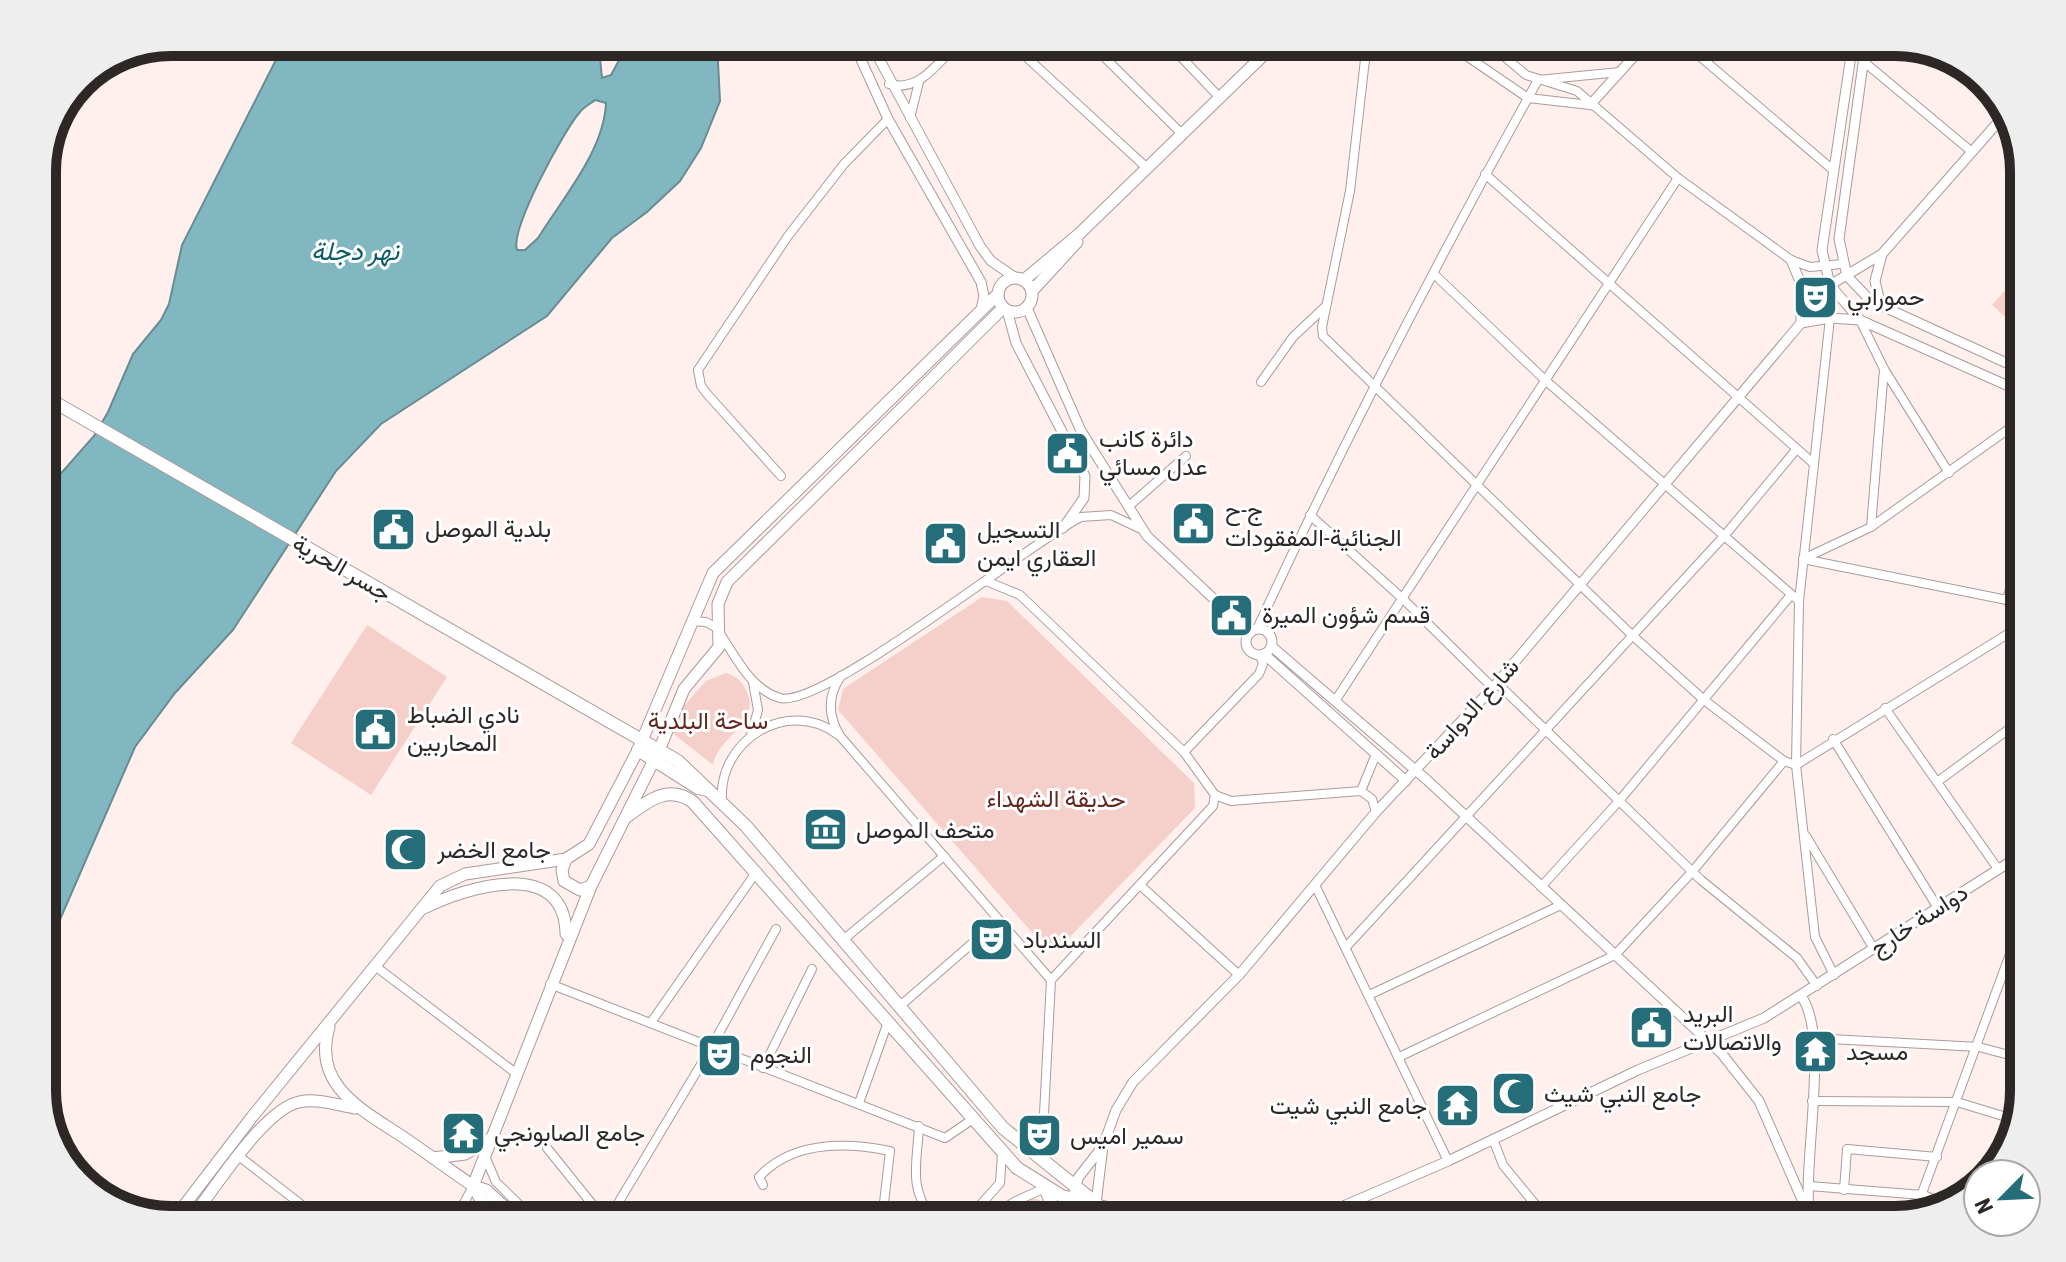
<svg xmlns="http://www.w3.org/2000/svg" width="2066" height="1262" viewBox="0 0 2066 1262" font-family="'Roboto Condensed',Vazirmatn,sans-serif">
<rect width="100%" height="100%" fill="#fff0ee"/>
<g fill="#f5d0ca">
<path d="M2024,269v65l-32,-29z"/>
<path d="M982,597l25,4 187,182 1,25 -131,135 -22,1 -204,-234 5,-21z"/>
<path d="M367,625l80,52 -76,118 -80,-52z"/>
<path d="M726,673c8,2 15,7 19,15 20,33 -29,50 -32,77l-48,-38 41,-46z"/>
<path d="M1032,1197l17,8 5,15h-57z"/>
</g>
<path fill="#81b7c1" stroke="#688c92" stroke-width="2" fill-rule="evenodd" d="M285,42h320l-5,16 2,20 9,-3 18,-33h88l3,59 -19,47 -21,33 -33,31 -35,26 -65,78 -166,108 -45,47 -103,159 -58,63 -40,54 -93,214v-466l52,-59 14,-24 25,-58 28,-34 8,-16 13,-59zM595,100l11,3c-2,48 -44,96 -68,135l-13,12h-8c-7,-21 47,-120 63,-138 4,-5 10,-8 15,-12z"/>
<g fill="none" stroke-linecap="round" stroke-linejoin="round">
<defs>
<g id="minor">
<path d="M1010,42l137,126"/>
<path d="M1089,42l93,92"/>
<path d="M1167,42l53,56"/>
<path d="M1367,42l-17,149 -28,136 1,9 309,299 72,65 80,61 12,4 228,-141"/>
<path d="M1446,42l82,56 62,7"/>
<path d="M1487,42l39,33 51,16 101,87 113,82 19,7 32,-3"/>
<path d="M1683,42l150,128"/>
<path d="M1863,61l109,91"/>
<path d="M889,84c31,9 50,-23 70,-42"/>
<path d="M910,118l9,-36"/>
<path d="M1485,174l328,289"/>
<path d="M1435,275l110,105 254,221"/>
<path d="M1830,318l-31,283 -3,164 19,172 19,38"/>
<path d="M1860,320l24,49 65,104"/>
<path d="M1261,382l32,-45 33,-31"/>
<path d="M781,476l-73,-81 -7,-9 -3,-16 90,-134 56,-72 44,-45"/>
<path d="M1129,506l57,-50"/>
<path d="M1310,515l93,84 90,89"/>
<path d="M1871,527l13,-158"/>
<path d="M1803,559l68,-32 153,-109"/>
<path d="M1803,559l204,41 17,24"/>
<path d="M986,581l34,14 164,157 31,43 -2,11 -162,174 -7,134 -8,17"/>
<path d="M2007,600l17,-62"/>
<path d="M692,621l14,1 9,5c19,24 32,61 65,71 41,12 249,-155 301,-181l30,-2 30,14"/>
<path d="M1257,629c86,-186 181,-370 281,-549l82,-8"/>
<path d="M841,676c-14,20 -13,40 -1,60l211,244"/>
<path d="M1497,683l204,197 96,78 20,28"/>
<path d="M1335,701l343,-523"/>
<path d="M1885,708l113,161"/>
<path d="M751,735l7,-25 -5,-28"/>
<path d="M1833,739l105,169"/>
<path d="M1184,752l75,-78 4,-10 -3,-9"/>
<path d="M1937,782l87,-64"/>
<path d="M1361,791l15,-37"/>
<path d="M1215,795l16,6 130,-10 11,8 4,13"/>
<path d="M722,800c-4,-59 65,-103 115,-66"/>
<path d="M1806,836l68,113"/>
<path d="M1140,885l99,90"/>
<path d="M1316,887l132,274"/>
<path d="M1541,887l78,-86 172,-206"/>
<path d="M843,940l101,-84"/>
<path d="M1347,946l378,-411 70,-84"/>
<path d="M375,966l142,108"/>
<path d="M550,984l395,154 28,-19"/>
<path d="M1369,995l192,-90"/>
<path d="M900,1006l99,-86"/>
<path d="M652,1021l105,-150"/>
<path d="M1812,1038l167,9 45,12"/>
<path d="M1399,1057l216,-102 77,-83 92,-111"/>
<path d="M763,1068l49,-99"/>
<path d="M1812,1101l145,1 59,18"/>
<path d="M859,1103l29,-81"/>
<path d="M919,1126c-2,39 -11,61 14,94"/>
<path d="M1493,1139l10,26 45,55"/>
<path d="M547,1148l58,72"/>
<path d="M485,1156l11,26 39,38"/>
<path d="M240,1157l81,63"/>
<path d="M763,1185l-4,-8c33,-36 87,-35 131,-26l-8,69"/>
<path d="M1809,1186l114,9 26,10"/>
<path d="M1844,1190l3,-41 90,8"/>
<path d="M1914,1215l110,-299"/>
<path d="M296,1220l9,-13"/>
<path d="M455,1220l18,-34"/>
<path d="M608,1220l104,-174 64,-117"/>
<path d="M967,1220l33,-37 2,-30"/>
<path d="M986,1220l30,-19 29,-13"/>
</g>
<g id="tertiary">
<path d="M853,42l35,77 93,163 3,14 -3,13"/>
<path d="M870,42l110,204 11,15 25,17"/>
<path d="M1853,42l-31,208 8,35 30,35 164,73"/>
<path d="M1866,42l-27,197 8,37 24,25 153,70"/>
<path d="M1590,105l57,-63"/>
<path d="M1791,260l10,24v39l29,-5 30,2"/>
<path d="M1881,306l-6,-25 7,-27"/>
<path d="M1027,308l54,123 66,105 103,97"/>
<path d="M1007,310l9,33 69,133 -1,22 -21,30"/>
<circle cx="1259" cy="642" r="13"/>
<path d="M1271,646l156,134 295,274 37,47 52,119"/>
<path d="M1264,654l142,127"/>
<path d="M1801,996c29,38 2,164 8,214"/>
<path d="M1067,1220l11,-42 25,-32"/>
<path d="M1094,1220l9,-74 13,-36 17,-28 106,-107 137,-163 121,-129 304,-360 29,-38 52,-31 126,-143"/>
<path d="M1311,1220l137,-59 190,-91 126,-52 260,-165"/>
</g>
<g id="secondary">
<circle cx="1015" cy="295" r="17"/>
<path d="M1024,280l55,-46 198,-192"/>
<path d="M1032,291l45,-49"/>
<path d="M566,859l-4,11 2,11 16,9 11,-4"/>
<path d="M424,908c44,-22 141,-51 142,26"/>
<path d="M329,1027c-18,60 36,84 77,112 22,15 44,31 67,47l13,4 33,30"/>
<path d="M433,1158l32,-4 26,-16"/>
<path d="M173,1220l79,-103 188,-231 25,-12 101,-15 23,-15 49,-94 75,-177 285,-279"/>
<path d="M190,1220c24,-30 73,-110 109,-118 18,-4 38,3 56,6"/>
<path d="M503,1220l-23,-21 -7,-13 118,-300 69,-138 24,-59 35,-42 -1,-43 9,-22 276,-274"/>
</g>
<g id="primary">
<path d="M42,395l636,366 68,65 257,302 93,75"/>
<path d="M638,750l60,38 10,2"/>
<path d="M627,816c21,-15 41,-32 66,-14l324,366 45,28 89,24"/>
<path d="M1045,1188l14,32"/>
</g>
</defs>
<use href="#minor" stroke="#a99b99" stroke-width="10"/>
<use href="#tertiary" stroke="#a99b99" stroke-width="11"/>
<use href="#secondary" stroke="#a99b99" stroke-width="13"/>
<use href="#primary" stroke="#a99b99" stroke-width="14"/>
<use href="#minor" stroke="#fff" stroke-width="8"/>
<use href="#tertiary" stroke="#fff" stroke-width="9"/>
<use href="#secondary" stroke="#fff" stroke-width="11"/>
<use href="#primary" stroke="#fff" stroke-width="12"/>
</g>
<defs>
<symbol id="theatre-square" viewBox="-11 -11 22 22"><rect x="-9" y="-9" width="18" height="18" rx="4" fill="#256e79" stroke="#fff"/><path d="M-5-5.5Q0-4 5-5.5V0Q5 5 0 6Q-5 5-5 0ZM-3.3-2.5H-1v1.5H-3.3ZM1-2.5H3.3v1.5H1ZM-2.8 1Q0 5.5 2.8 1Z" fill="#fff"/></symbol>
<symbol id="civic-square" viewBox="-11 -11 22 22"><rect x="-9" y="-9" width="18" height="18" rx="4" fill="#256e79" stroke="#fff"/><path d="M-.6-6.5H3V-4.5H.6V-3L4-1V1h2V6H-6V1h2V-1L-.6-3ZM-1.2 2.5V6h2.4V2.5Z" fill="#fff"/></symbol>
<symbol id="museum-square" viewBox="-11 -11 22 22"><rect x="-9" y="-9" width="18" height="18" rx="4" fill="#256e79" stroke="#fff"/><path d="M0-6L6-3V-2H-6V-3ZM-5-1h2V3h-2ZM-1-1h2V3h-2ZM3-1h2V3H3ZM-6 4H6V6H-6Z" fill="#fff"/></symbol>
<symbol id="mosque-square" viewBox="-11 -11 22 22"><rect x="-9" y="-9" width="18" height="18" rx="4" fill="#256e79" stroke="#fff"/><path d="M3.5-4.9A6 6 0 1 0 3.5 4.9A5 5 0 1 1 3.5-4.9Z" fill="#fff"/></symbol>
<symbol id="temple-square" viewBox="-11 -11 22 22"><rect x="-9" y="-9" width="18" height="18" rx="4" fill="#256e79" stroke="#fff"/><path d="M0-6L5-2H3V0L6.5 2.5H4V6H1.5V3h-3V6H-4V2.5H-6.5L-3 0V-2H-5Z" fill="#fff"/></symbol>
</defs>
<g fill-rule="evenodd">
<use href="#theatre-square" x="1790" y="272" width="51" height="51"/>
<use href="#civic-square" x="1042" y="428" width="51" height="51"/>
<use href="#civic-square" x="1168" y="498" width="51" height="51"/>
<use href="#civic-square" x="368" y="504" width="51" height="51"/>
<use href="#civic-square" x="920" y="518" width="51" height="51"/>
<use href="#civic-square" x="1206" y="590" width="51" height="51"/>
<use href="#civic-square" x="350" y="704" width="51" height="51"/>
<use href="#museum-square" x="800" y="804" width="51" height="51"/>
<use href="#mosque-square" x="380" y="824" width="51" height="51"/>
<use href="#theatre-square" x="966" y="914" width="51" height="51"/>
<use href="#civic-square" x="1626" y="1002" width="51" height="51"/>
<use href="#temple-square" x="1790" y="1026" width="51" height="51"/>
<use href="#theatre-square" x="694" y="1030" width="51" height="51"/>
<use href="#mosque-square" x="1488" y="1068" width="51" height="51"/>
<use href="#temple-square" x="1432" y="1080" width="51" height="51"/>
<use href="#temple-square" x="438" y="1108" width="51" height="51"/>
<use href="#theatre-square" x="1014" y="1110" width="51" height="51"/>
</g>
<g text-anchor="middle" dominant-baseline="central" stroke-width="6" stroke-linejoin="round" paint-order="stroke">
<g font-size="24" fill="#2d2726" stroke="#fff" text-anchor="start">
<text x="1847" y="297">حمورابي</text>
<text x="1099" y="439">دائرة كانب<tspan x="1099" dy="28">عدل مسائي</tspan></text>
<text x="1225" y="510">ج-ح<tspan x="1225" dy="28">الجنائية-المفقودات</tspan></text>
<text x="425" y="529">بلدية الموصل</text>
<text x="977" y="530">التسجيل<tspan x="977" dy="28">العقاري ايمن</tspan></text>
<text x="1262" y="615">قسم شؤون الميرة</text>
<text x="407" y="715">نادي الضباط<tspan x="407" dy="28">المحاربين</tspan></text>
<text x="856" y="830">متحف الموصل</text>
<text x="437" y="850">جامع الخضر</text>
<text x="1023" y="940">السندباد</text>
<text x="1683" y="1014">البريد<tspan x="1683" dy="28">والاتصالات</tspan></text>
<text x="1846" y="1052">مسجد</text>
<text x="750" y="1055">النجوم</text>
<text x="1544" y="1094">جامع النبي شيث</text>
<text x="1427" y="1106" text-anchor="end">جامع النبي شيت</text>
<text x="494" y="1133">جامع الصابونجي</text>
<text x="1070" y="1136">سمير اميس</text>
</g>
<g font-size="24" fill="#2d2726" stroke="#fff">
<text transform="translate(342 568) rotate(30)">جسر الحرية</text>
<text transform="translate(1472 709) rotate(-48)">شارع الدواسة</text>
<text transform="translate(1919 920) rotate(-33)">دواسة خارج</text>
</g>
<g font-size="24" fill="#62271f" stroke="#fff">
<text x="708" y="721">ساحة البلدية</text>
<text x="1056" y="799">حديقة الشهداء</text>
</g>
<g font-size="26" font-style="italic" fill="#0f5c67" stroke="#fff">
<text x="355" y="251">نهر دجلة</text>
</g>
</g>
<path d="M0 0H2066V1262H0ZM171 56H1895A115 115 0 0 1 2010 171V1091A115 115 0 0 1 1895 1206H171A115 115 0 0 1 56 1091V171A115 115 0 0 1 171 56Z" fill="#eee" fill-rule="evenodd"/>
<path fill="none" stroke="#2d2726" stroke-width="10" d="M171 56H1895A115 115 0 0 1 2010 171V1091A115 115 0 0 1 1895 1206H171A115 115 0 0 1 56 1091V171A115 115 0 0 1 171 56Z"/>
<g transform="translate(2002 1198) rotate(246)"><circle r="38" fill="#ffffff" stroke="#aba9a8" stroke-width="2"/>
<path d="M0-6L14 30L0 20L-14 30Z" fill="#256e79"/>
<text y="-12" font-size="22" font-weight="bold" text-anchor="middle" fill="#2d2726">N</text>
</g>
</svg>
